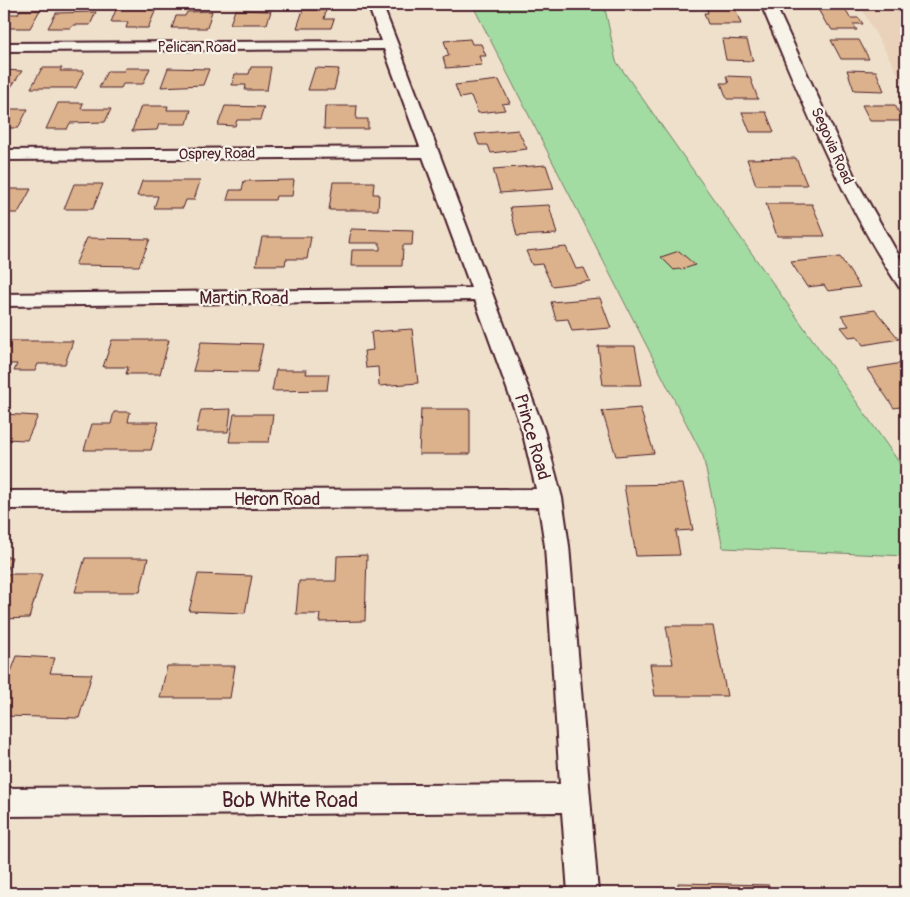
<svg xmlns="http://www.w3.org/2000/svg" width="910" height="897" viewBox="0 0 910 897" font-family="Pangolin,sans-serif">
<rect width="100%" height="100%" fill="#efe0cc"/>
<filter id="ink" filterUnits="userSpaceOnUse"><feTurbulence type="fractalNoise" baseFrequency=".02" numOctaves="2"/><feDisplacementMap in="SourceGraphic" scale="10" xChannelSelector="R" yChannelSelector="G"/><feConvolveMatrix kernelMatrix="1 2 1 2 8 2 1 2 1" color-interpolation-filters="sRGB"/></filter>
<g filter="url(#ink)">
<path fill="#e9d2b9" d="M859,4h47v84z"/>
<path fill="#a2dca2" stroke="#767e66" d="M472,4h132l12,57 290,411v84l-183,-8 -20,-92z"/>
<g fill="#dcb28c" stroke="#4a1f2b">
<path d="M815,4h18l2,3h9l6,11h9l4,6h-10l4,6h-25l-3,-5h-2z"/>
<path d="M706,6h28l7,18h-33l-4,-11h4z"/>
<path d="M117,7h40l-9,21h-22l2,-6h-17z"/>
<path d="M20,10h20l-10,18h-26v-14h14z"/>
<path d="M235,10l36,1 -4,13h-37z"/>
<path d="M303,10h23l-2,9h10l-3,9h-34z"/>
<path d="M212,11l-5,17h-35l4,-12h9l2,-4z"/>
<path d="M96,12l-6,13h-17l-2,3h-23l8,-15z"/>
<path d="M470,39l2,5h9l5,12h-7l3,9 -36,3 -3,-11 6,-1 -5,-15z"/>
<path d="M722,39l25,1 6,21 -27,-1z"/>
<path d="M831,40h28l10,19h-28z"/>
<path d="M251,67h20l-4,23h-22l1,-5h-14l3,-11h14z"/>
<path d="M42,68h20l-2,3h24l-8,17h-45z"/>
<path d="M125,68h25l-7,16h-20l-2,4h-22l8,-17h17z"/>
<path d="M168,68l41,1 -6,16 -42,2z"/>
<path d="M315,68l24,1 -5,21h-26z"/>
<path d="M4,70l18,1 -13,19 -5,-1z"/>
<path d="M847,70l29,1 8,20 -30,-1z"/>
<path d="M726,76l24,1 8,22h-31l-6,-16h8z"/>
<path d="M499,80l11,23 -8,1 3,6 -27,3 -7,-17 -11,2 -5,-13z"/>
<path d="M58,103h25l-2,6h30l-6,13 -35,1 -3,6h-21z"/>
<path d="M862,105h33l8,16h-33z"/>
<path d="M141,106h27l-1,4h24l-4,14h-28l-2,6 -25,1z"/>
<path d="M225,106l39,1 -4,13h-23l-2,6 -17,-1z"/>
<path d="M325,106h32l-1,13h12v10h-44z"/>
<path d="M4,109h24l-10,19h-13l-1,2z"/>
<path d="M742,112h24l8,20h-24z"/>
<path d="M518,130l9,19 -36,4 -3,-8h-9l-4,-11z"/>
<path d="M796,158l11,27h-51l-9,-26z"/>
<path d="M546,165l8,24 -54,4 -7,-24z"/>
<path d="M294,180l-2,16h-16l-1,4h-48l3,-10h12l2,-9z"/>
<path d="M142,181h58l-6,19h-8l-3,8h-29l4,-12h-21z"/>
<path d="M333,182h41l-1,12h6l-1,16h-49z"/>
<path d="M74,184h29l-10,25h-29z"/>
<path d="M4,189h27l-13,24h-14z"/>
<path d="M766,204h46l13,32h-48z"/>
<path d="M549,205l8,29 -40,2 -7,-29z"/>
<path d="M351,229l62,2 -1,14h-9l-1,21h-51l1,-16h28v-7h-31z"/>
<path d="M262,237h49l-4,22h-21l-1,6h-29z"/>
<path d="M87,238l63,1 -11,27 -64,-1z"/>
<path d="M566,247l10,22 8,-1 6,13 -38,5 -10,-22 -10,1 -6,-14z"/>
<path d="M679,251l16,14 -14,5 -2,-1 -5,1 -13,-13z"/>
<path d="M840,257l20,30 -32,4 -4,-6 -17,2 -16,-25z"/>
<path d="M600,298l11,30 -39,3 -4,-12 -12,1 -5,-18z"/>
<path d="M875,310l24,29 -36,6 -6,-9 -8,1 -8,-10 8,-1 -8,-11z"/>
<path d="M412,329l6,54 -39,3 -1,-19 -12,1 -2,-17 9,-1 -2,-18z"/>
<path d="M112,340h57l-9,34h-34l2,-7h-25z"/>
<path d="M4,341h69l-8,23h-27l-3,7h-21l3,-7h-13z"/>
<path d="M201,342l62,2 -6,28 -64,-1z"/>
<path d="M598,346h37l7,39h-39z"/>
<path d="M902,363l4,6v37l-12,2 -27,-39z"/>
<path d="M276,370h31l-1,4h23l-2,16 -55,1z"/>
<path d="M640,408l14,45 -38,3 -14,-45z"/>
<path d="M231,409l-3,23h-32l5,-22z"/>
<path d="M421,409h49v45h-51z"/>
<path d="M114,412h16l-2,10h31l-8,28h-67l8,-26h19z"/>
<path d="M4,414l34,2 -11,24 -23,-1z"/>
<path d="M234,414h39l-4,28h-40z"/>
<path d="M683,484l10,46 -17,1 4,24 -44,1 -12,-71z"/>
<path d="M367,555l-2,66 -46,1 1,-8h-24l3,-33h37l1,-25z"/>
<path d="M4,557h8l-6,17h36l-13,44 -25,1z"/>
<path d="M85,558h63l-8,34h-65z"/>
<path d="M198,574l54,2 -7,37 -56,-2z"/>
<path d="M666,626h47l14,70h-72l-5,-32h23z"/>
<path d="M17,656l38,2 -5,15 42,1 -13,44 -75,-2v-44h7z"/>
<path d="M167,666h68l-5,32h-70z"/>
<path d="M678,883l91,2 1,8h-91z"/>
<path d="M361,890v3h-120l1,-2z"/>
</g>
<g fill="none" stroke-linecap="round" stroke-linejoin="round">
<defs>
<g id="street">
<path d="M368,4h14l16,41 146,385 18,68 7,48 29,347h-30l-6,-81 -558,4v-28l556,-4 -15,-238 -6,-39 -535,2v-18l532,-2 -14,-59 -47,-130 -471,6v-12l467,-6 -48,-131 -419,3v-10l416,-3 -36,-98 -380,2v-8l377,-2z"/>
<path d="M761,4h14l82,178 49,86v21l-7,-2c-58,-88 -97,-186 -138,-283z"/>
</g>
</defs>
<use href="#street" stroke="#4a1f2b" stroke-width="4"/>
<use href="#street" fill="#f7f3e8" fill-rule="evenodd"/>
</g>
</g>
<g text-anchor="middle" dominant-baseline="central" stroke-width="4.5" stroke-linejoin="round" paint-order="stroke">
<g font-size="15" fill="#4a1f2b" stroke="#f7f3e8">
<text x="197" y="47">Pelican Road</text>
<text transform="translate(832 146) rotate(66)">Segovia Road</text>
<text transform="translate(217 154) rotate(-1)">Osprey Road</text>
</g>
<g font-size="18" fill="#4a1f2b" stroke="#f7f3e8">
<text x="244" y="298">Martin Road</text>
<text transform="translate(532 437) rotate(74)">Prince Road</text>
<text x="277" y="499">Heron Road</text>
</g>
<g font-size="21" fill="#4a1f2b" stroke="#f7f3e8">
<text x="290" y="800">Bob White Road</text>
</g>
</g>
<rect width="910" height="897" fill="none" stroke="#f7f3e8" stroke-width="20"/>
<rect x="10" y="10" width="890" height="877" fill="none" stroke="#4a1f2b" stroke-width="2" filter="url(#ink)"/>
</svg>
